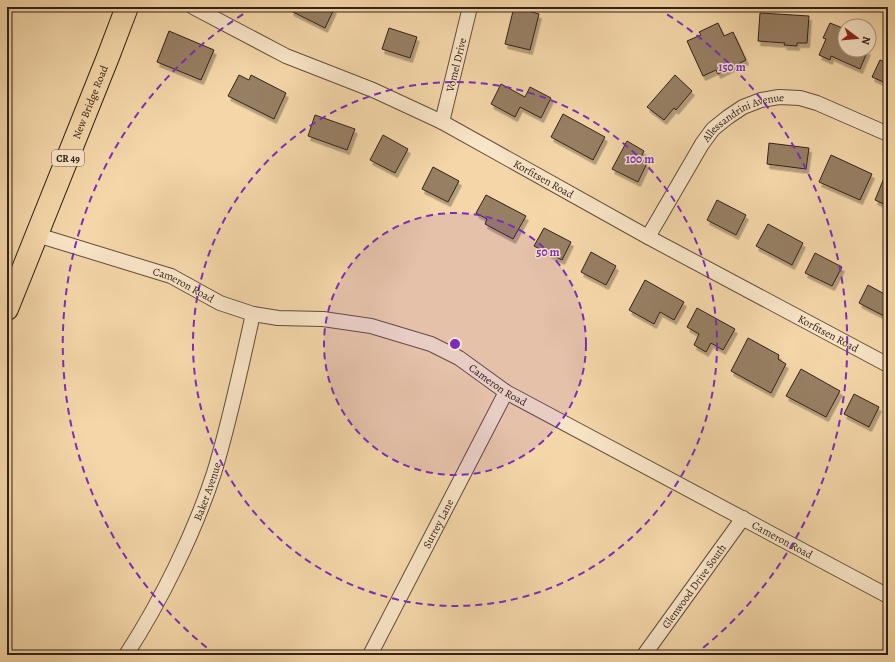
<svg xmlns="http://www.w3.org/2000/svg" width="895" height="662" viewBox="0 0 895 662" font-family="Alegreya,serif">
<defs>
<filter id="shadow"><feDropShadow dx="2.5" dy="4.5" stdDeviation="0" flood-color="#0004"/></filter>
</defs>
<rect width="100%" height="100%" fill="#f4d6a8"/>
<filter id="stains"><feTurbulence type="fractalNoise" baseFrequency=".005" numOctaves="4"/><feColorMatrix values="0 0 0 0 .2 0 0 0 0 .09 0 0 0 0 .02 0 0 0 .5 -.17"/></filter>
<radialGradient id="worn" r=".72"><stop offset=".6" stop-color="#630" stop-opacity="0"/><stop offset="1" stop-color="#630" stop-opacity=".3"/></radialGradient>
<g fill="#977f63" stroke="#322119" filter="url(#shadow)">
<path d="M293,7h37l4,2 -9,19 -34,-17z"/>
<path d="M514,7l25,7 -9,36 -25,-6z"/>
<path d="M760,13l49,3 -2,27h-10v3l-13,-1 1,-2 -27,-2z"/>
<path d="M718,23l6,13 9,-4 13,28 -28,14 -2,-4 -13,6 -16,-35 14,-6 -2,-3z"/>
<path d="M830,23l15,6v21h23l-8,19 -29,-13 -1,4 -11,-5 7,-16 -3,-1z"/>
<path d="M389,28l28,9 -7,21 -28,-9z"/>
<path d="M169,31l45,19 -13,30 -44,-18z"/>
<path d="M880,60l7,3 1,-1v22l-16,-7z"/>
<path d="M239,75l10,5 2,-5 35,18 -12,26 -46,-23z"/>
<path d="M675,75l17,16 -16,19 -2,-2 -10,12 -17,-13z"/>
<path d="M501,84l24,13 5,-10 21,11 -10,20 -21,-11 -5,10 -24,-13z"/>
<path d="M563,114l42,23 -12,23 -42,-23z"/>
<path d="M315,115l40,14 -8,21 -39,-14z"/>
<path d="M383,135l25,14 -13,24 -25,-13z"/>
<path d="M627,141l17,10 -4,8 7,4 -9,19 -26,-13z"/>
<path d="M769,143l40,5 -3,21 -39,-5z"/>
<path d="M831,155l41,19 -12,26 -41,-18z"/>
<path d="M433,167l26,14 -11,21 -26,-13z"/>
<path d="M884,178l4,2v26l-13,-6z"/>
<path d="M486,195l40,21 -13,23 -28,-15 2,-5 -11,-6z"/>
<path d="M717,200l29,15 -10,20 -29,-15z"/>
<path d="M768,224l35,19 -11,22 -36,-19z"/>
<path d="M544,228l27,14 -9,18 -28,-14z"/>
<path d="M591,252l25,14 -10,19 -25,-13z"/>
<path d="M815,253l27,14 -10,19 -27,-13z"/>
<path d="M645,280l39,22 -10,18 -14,-8 -6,12 -25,-14z"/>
<path d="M868,285l20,11v11l-4,9 -25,-13z"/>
<path d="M697,308l38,21 -12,21 -12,-7 -5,9 -12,-7 5,-11 -12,-7z"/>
<path d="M748,338l31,17 -1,4 8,5 -15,29 -40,-22z"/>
<path d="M801,369l39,22 -14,26 -40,-21z"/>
<path d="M854,394l25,13 -10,20 -25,-13z"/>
</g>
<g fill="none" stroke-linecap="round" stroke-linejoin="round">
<defs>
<g id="minor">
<path id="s1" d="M193,7l93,49 87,34 69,32 206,115 240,128"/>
<path id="s2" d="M442,122l28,-115"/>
<path id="s3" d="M37,235l134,41 49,27 33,11 25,4 45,1 48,7 60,18 28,14 47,34 382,204"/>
<path id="s4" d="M648,237l54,-93 11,-15 15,-12 15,-10 18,-7 18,-3 21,1 17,5 71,31"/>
<path id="s5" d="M126,655c35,-54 68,-121 88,-182 16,-52 27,-106 39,-159"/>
<path id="s6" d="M370,655l136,-263"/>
<path id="s7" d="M644,655l99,-137"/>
</g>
<g id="primary">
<path id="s8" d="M7,309l101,-252 19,-50"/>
</g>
</defs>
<use href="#minor" stroke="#624e3d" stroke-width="16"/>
<use href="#primary" stroke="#322119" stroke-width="24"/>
<use href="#minor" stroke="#f8e4c6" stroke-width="14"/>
<use href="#primary" stroke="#f4d6a8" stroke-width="22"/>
</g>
<circle cx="455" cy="344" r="131" fill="#7b2cbf" fill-opacity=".12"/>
<g fill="none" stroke="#7b2cbf" stroke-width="2" stroke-dasharray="7 5">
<circle cx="455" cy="344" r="131"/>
<circle cx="455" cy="344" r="262"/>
<path d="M216 655A392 392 0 0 1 253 8M657 8A392 392 0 0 1 694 655"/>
</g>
<g text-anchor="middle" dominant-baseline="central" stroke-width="3" stroke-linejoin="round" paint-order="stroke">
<rect fill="#f8e4c6" stroke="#6d5c4d" stroke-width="1" x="52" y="150" width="32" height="16" rx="3"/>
<g font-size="10" font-weight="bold" fill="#322119">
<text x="68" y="158">CR 49</text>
</g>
<g font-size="11" fill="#322119" stroke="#f8e4c6">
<text stroke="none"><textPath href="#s2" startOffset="59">Vomel Drive</textPath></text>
<text stroke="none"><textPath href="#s8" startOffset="223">New Bridge Road</textPath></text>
<text stroke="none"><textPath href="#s4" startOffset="159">Allessandrini Avenue</textPath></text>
<text stroke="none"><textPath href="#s1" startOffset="391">Korfitsen Road</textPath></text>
<text stroke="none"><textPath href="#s3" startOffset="155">Cameron Road</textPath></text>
<text stroke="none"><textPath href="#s1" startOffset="715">Korfitsen Road</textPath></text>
<text stroke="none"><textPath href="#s3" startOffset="491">Cameron Road</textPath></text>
<text stroke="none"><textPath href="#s5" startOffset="183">Baker Avenue</textPath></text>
<text stroke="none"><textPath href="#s6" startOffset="148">Surrey Lane</textPath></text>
<text stroke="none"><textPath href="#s3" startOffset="815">Cameron Road</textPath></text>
<text stroke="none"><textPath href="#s7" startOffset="85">Glenwood Drive South</textPath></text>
</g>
</g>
<circle cx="455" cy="344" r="6" fill="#7b2cbf" stroke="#f8e4c6" stroke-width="2"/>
<g font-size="12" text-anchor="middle" font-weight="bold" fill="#7b2cbf" stroke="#f8e4c6" stroke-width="3" stroke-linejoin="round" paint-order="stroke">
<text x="732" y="71">150 m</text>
<text x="640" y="163">100 m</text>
<text x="548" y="256">50 m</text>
</g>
<rect width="895" height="662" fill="none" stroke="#f4d6a8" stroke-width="24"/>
<rect x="8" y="8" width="879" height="646" fill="none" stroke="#322119" stroke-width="2"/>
<rect x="12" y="12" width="871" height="638" fill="none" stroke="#322119"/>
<g transform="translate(857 38) rotate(106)"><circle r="19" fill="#f8e4c6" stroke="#a99681"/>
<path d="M0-3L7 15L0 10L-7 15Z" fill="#8f2418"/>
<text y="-6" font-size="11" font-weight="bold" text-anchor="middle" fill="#322119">N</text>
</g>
<rect width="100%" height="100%" filter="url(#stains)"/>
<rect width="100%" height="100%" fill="url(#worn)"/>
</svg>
